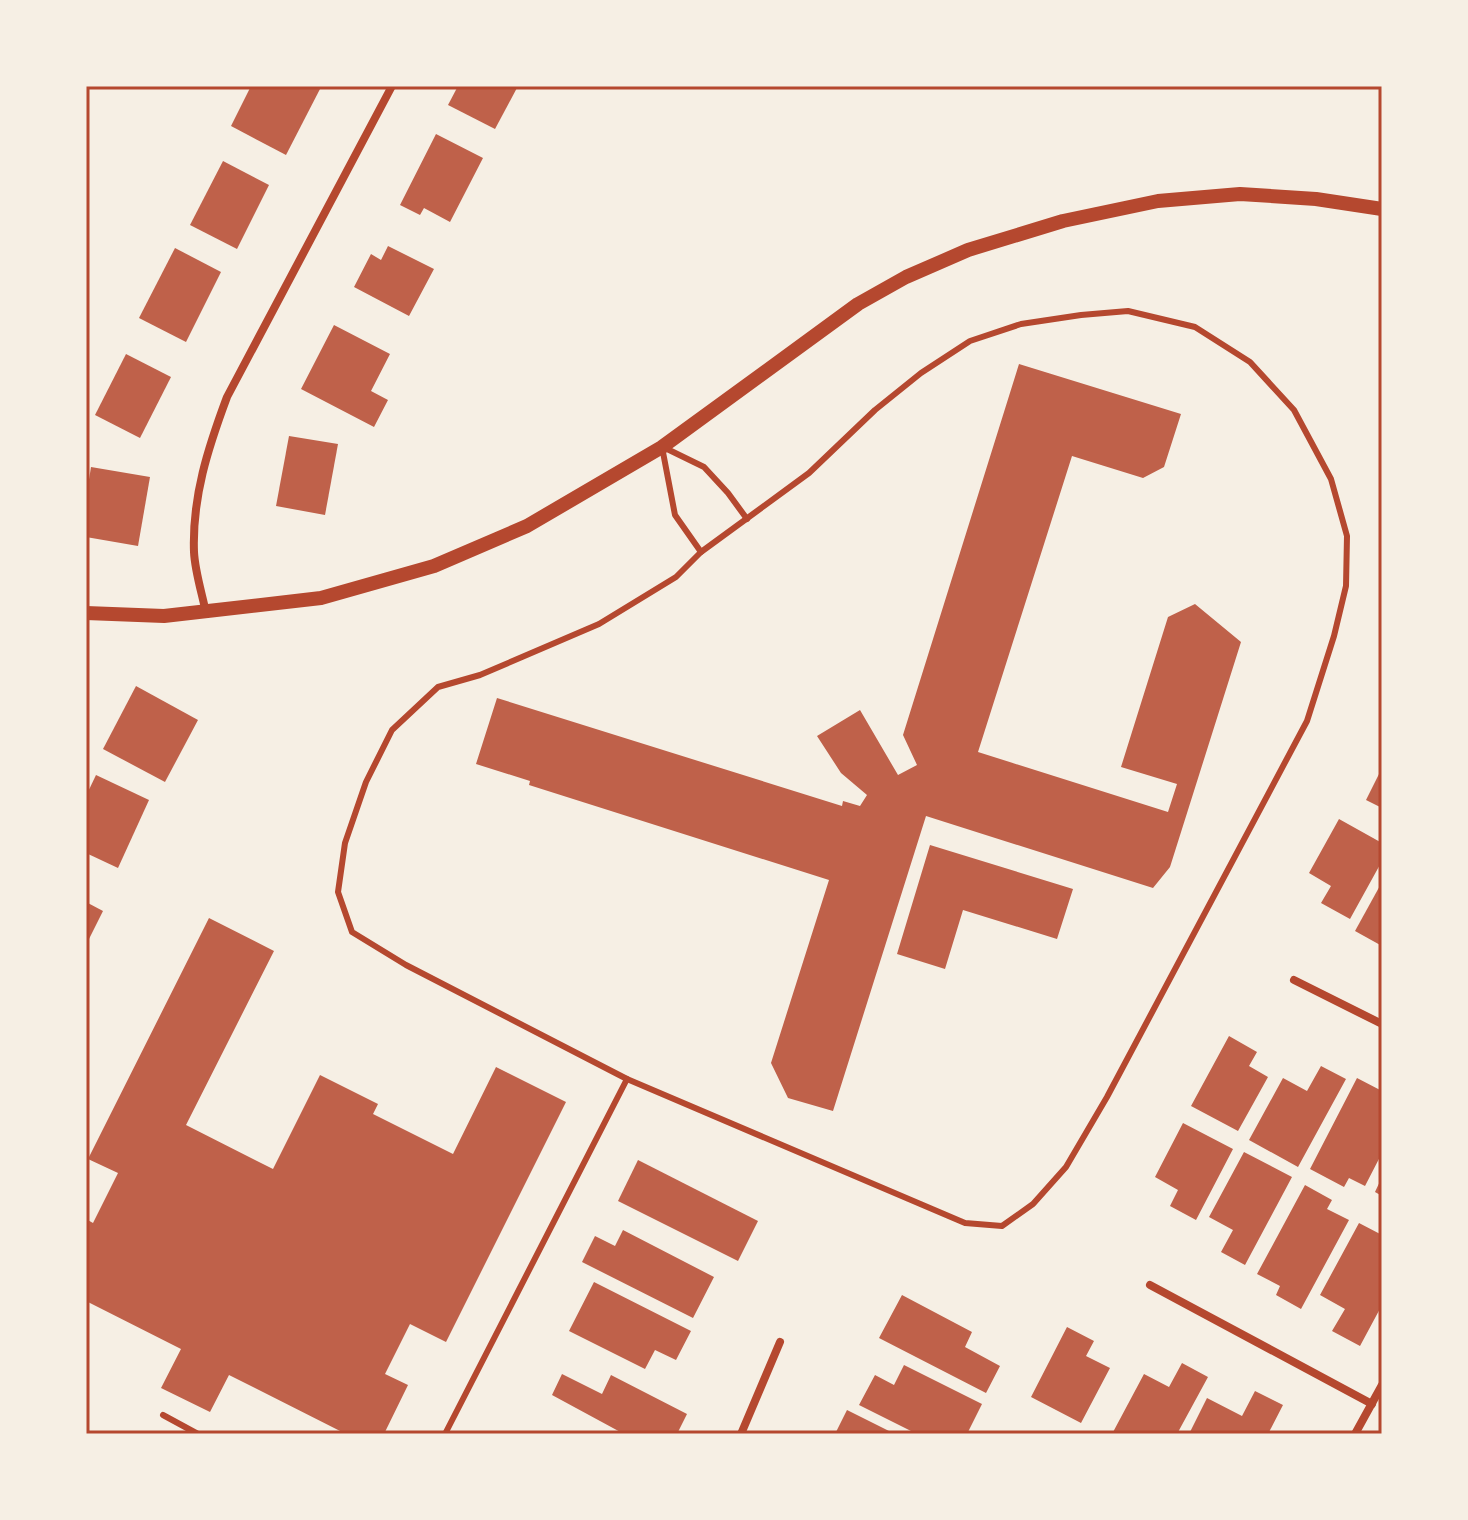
<svg xmlns="http://www.w3.org/2000/svg" width="1468" height="1520" viewBox="0 0 1468 1520" font-family="Figtree,sans-serif">
<rect width="100%" height="100%" fill="#f6efe4"/>
<g fill="#bf614a">
<path d="M251,86h63l6,3 -34,66 -55,-29z"/>
<path d="M458,86h60l-23,43 -47,-24z"/>
<path d="M436,134l47,24 -33,64 -26,-14 -4,7 -20,-10z"/>
<path d="M223,161l46,24 -32,64 -47,-24z"/>
<path d="M388,246l46,23 -25,47 -55,-29 17,-33 10,6z"/>
<path d="M175,248l46,24 -35,70 -47,-24z"/>
<path d="M334,325l56,29 -19,37 17,9 -14,27 -73,-38z"/>
<path d="M126,354l45,23 -31,61 -45,-23z"/>
<path d="M1019,364l162,50 -17,53 -21,11 -71,-22 -94,296 190,60 9,-28 -56,-17 47,-150 27,-13 46,38 -71,225 -17,21 -227,-72 -93,295 -45,-13 -17,-35 58,-183 -300,-95 1,-4 -54,-17 21,-66 345,108 1,-5 17,5 7,-11 -26,-22 -24,-37 43,-26 38,65 19,-10 -14,-30z"/>
<path d="M289,436l49,8 -13,71 -49,-9z"/>
<path d="M91,467l59,10 -12,69 -52,-9v-39z"/>
<path d="M136,686l62,34 -33,62 -62,-33z"/>
<path d="M1382,768v40l-16,-8z"/>
<path d="M96,775l53,25 -31,68 -32,-15v-57z"/>
<path d="M1339,819l43,24v18l-32,58 -29,-16 10,-17 -22,-13z"/>
<path d="M930,845l143,44 -16,50 -94,-29 -18,59 -48,-15z"/>
<path d="M1382,882v64l-27,-15z"/>
<path d="M86,902l17,9 -17,34z"/>
<path d="M209,918l65,33 -88,174 87,44 47,-94 58,29 -5,10 80,40 43,-87 70,35 -120,240 -36,-18 -25,50 23,11 -24,49h-38l-117,-59 -19,37 -49,-24 20,-39 -95,-48v-82l7,4 25,-50 -30,-14z"/>
<path d="M1229,1036l28,16 -8,14 19,11 -30,54 -47,-25z"/>
<path d="M1321,1066l25,13 -48,88 -49,-27 34,-62 24,13z"/>
<path d="M1357,1078l25,13v62l-17,33 -16,-8 -5,9 -34,-18z"/>
<path d="M1183,1123l50,26 -37,71 -26,-14 8,-16 -23,-13z"/>
<path d="M1244,1152l48,25 -47,88 -24,-13 12,-22 -24,-13z"/>
<path d="M638,1160l120,61 -20,40 -120,-60z"/>
<path d="M1382,1177v19l-7,-4z"/>
<path d="M1305,1185l27,15 -5,9 22,11 -48,89 -25,-14 4,-9 -23,-12z"/>
<path d="M1359,1223l23,12v70l-22,41 -28,-15 13,-22 -25,-14z"/>
<path d="M623,1230l91,47 -21,41 -111,-56 13,-26 20,10z"/>
<path d="M594,1282l97,49 -15,29 -21,-10 -10,19 -76,-38z"/>
<path d="M902,1295l70,37 -7,15 35,19 -14,27 -107,-55z"/>
<path d="M1067,1327l27,14 -8,15 24,12 -29,55 -50,-26z"/>
<path d="M1182,1363l26,14 -31,57h-65l32,-60 25,13z"/>
<path d="M904,1365l78,39 -15,30h-50l-58,-29 16,-30 19,10z"/>
<path d="M562,1374l40,20 9,-19 76,39 -10,20h-53l-72,-39z"/>
<path d="M1255,1391l28,14 -15,29h-79l18,-36 35,18z"/>
<path d="M847,1410l48,24h-60z"/>
</g>
<g fill="none" stroke-linecap="round" stroke-linejoin="round">
<g stroke="#b5482f" stroke-width="6">
<path d="M1128,311l67,16 55,35 44,48 37,69 16,57 -1,50 -12,50 -27,85 -200,376 -41,70 -33,37 -31,22 -37,-3 -338,-144 -221,-114 -54,-33 -14,-40 7,-49 21,-61 26,-52 46,-43 42,-12 119,-51 77,-47 25,-25 108,-79 66,-63 46,-37 49,-32 51,-17 60,-9z"/>
<path d="M662,447l13,68 26,37"/>
<path d="M665,448l39,19 24,26 19,26"/>
<path d="M163,1415l35,19"/>
<path d="M445,1434l182,-355"/>
</g>
<g stroke="#b5482f" stroke-width="8">
<path d="M206,613c-4,-20 -11,-41 -12,-61 -2,-55 14,-104 33,-155l165,-311"/>
<path d="M1294,980l88,44"/>
<path d="M1150,1285l222,119"/>
<path d="M741,1434l39,-92"/>
<path d="M1355,1434l27,-49"/>
</g>
<path stroke="#b5482f" stroke-width="14" d="M86,613l78,3 157,-18 113,-32 93,-40 135,-79 196,-143 48,-27 62,-27 95,-29 95,-20 82,-7 76,5 66,10"/>
</g>
<rect width="1468" height="1520" fill="none" stroke="#f6efe4" stroke-width="176"/>
<rect x="88" y="88" width="1292" height="1344" fill="none" stroke="#b5482f" stroke-width="3"/>
</svg>
